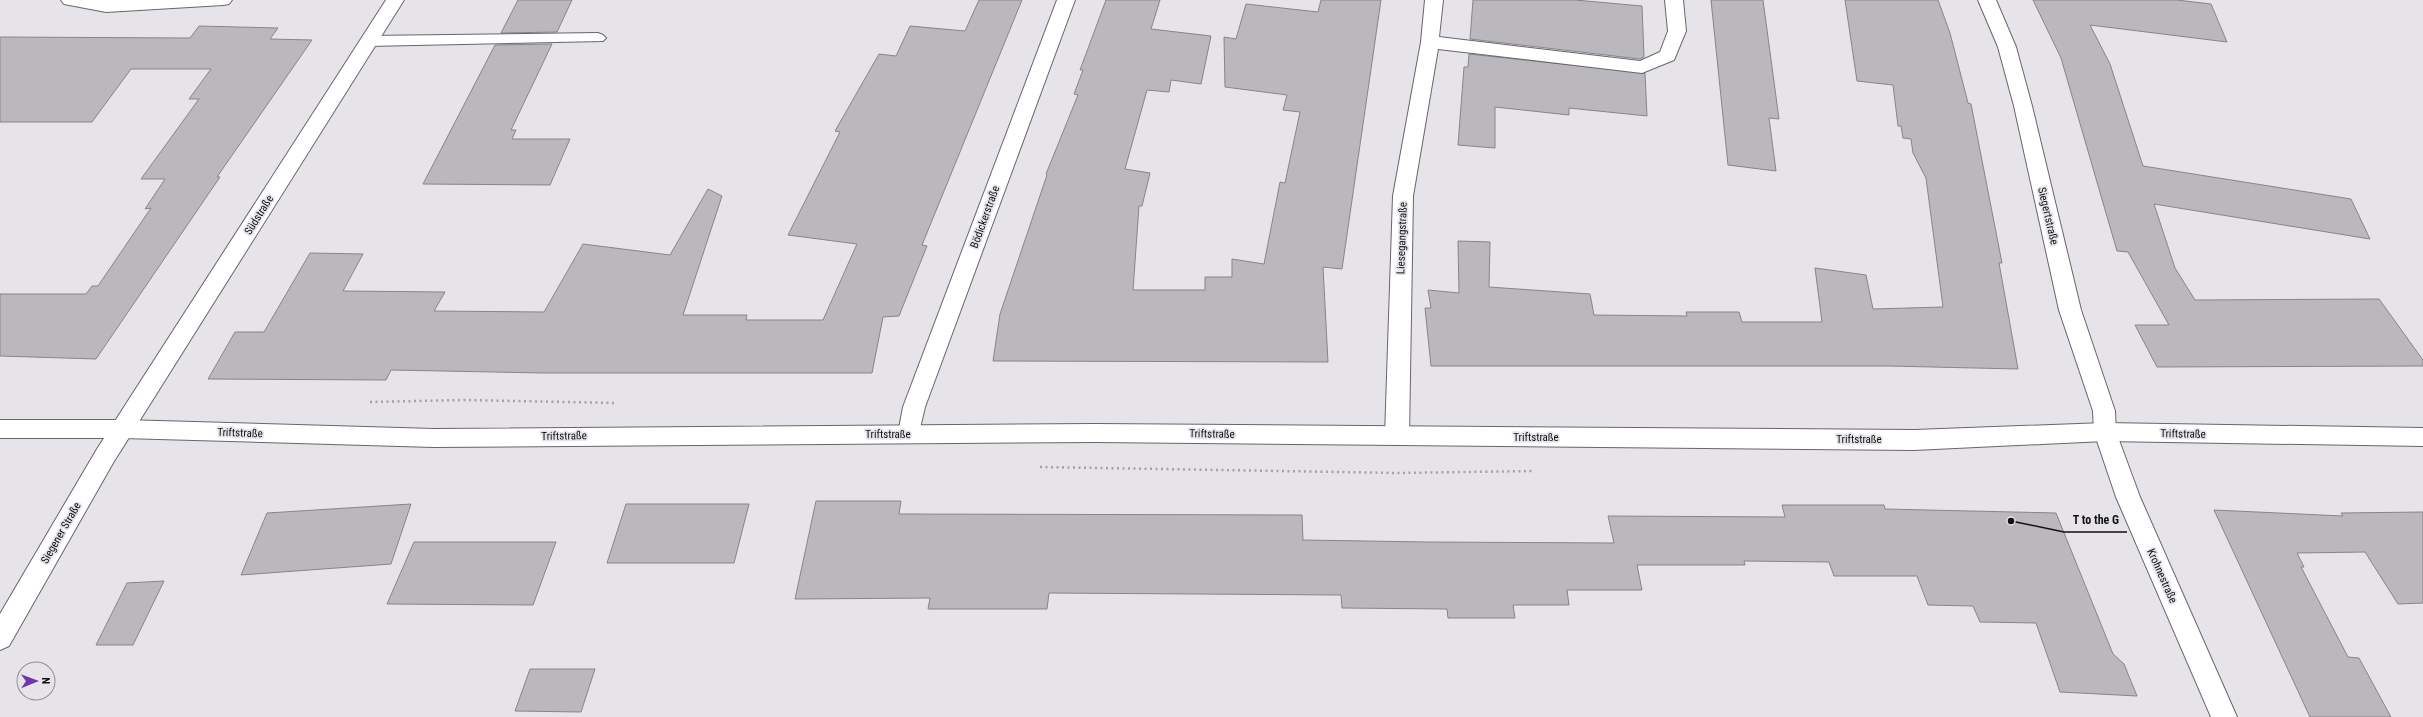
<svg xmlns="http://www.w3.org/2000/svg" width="2423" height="717" viewBox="0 0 2423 717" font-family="'Roboto Condensed',sans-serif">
<rect width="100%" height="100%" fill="#e6e4e9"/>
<g fill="#bab8bc" stroke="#878589">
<path d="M518,0h54l-15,32 -56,1z"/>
<path d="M979,0h43l-100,245 5,1 -28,70 -16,1 -11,56h-329l-152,-3 -5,10 -178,-1 27,-47h29l46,-79 53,1 -20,37 102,1 -11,19 110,1 39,-68 87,11 38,-66 14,7 -39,119h64l-1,5h77l34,-76 -69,-9 52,-103 -5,-1 44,-77 17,2 14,-30 55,5z"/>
<path d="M1106,0h54l-9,29 60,7 -10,48 -30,-4 -2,12 -22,-2 -22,79 25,4 -8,33h-3l-6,84h72v-13h27v-18l32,5 16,-82 5,1 15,-71 -17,-2 4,-15 -62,-8 -1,-50 12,2 10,-35 72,8 3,-12h60l-39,269 -19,-2 5,95 -335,-1 7,-47 47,-139 -1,-1 32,-79 -4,-1 9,-24h-3z"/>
<path d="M1473,0h102l67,6 2,51 -4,2 -170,-20z"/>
<path d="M1711,0h52l16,119 -10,-1 7,53 -48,-6z"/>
<path d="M1845,0h93l12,33 18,70 3,1 31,159h-3l19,106 -129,-3h-458l-6,-58h6l-3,-18 31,3 -1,-52 32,1 -1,45 101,7 4,21 93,1 -1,-4h53l3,10h80l-7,-54 51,7 7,34 70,-2 -17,-129 -13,-25 -2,-14 -8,-1 -2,-12h-3l-5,-41 -36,-4z"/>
<path d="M2033,0h144l34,4 16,38 -137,-17 20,39 33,102 208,33 19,40 -216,-35 21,64 20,32 184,-1 44,61v6l-266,1 -22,-42h34l-41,-73 -11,-1 -56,-193z"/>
<path d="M199,26l79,2 -8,11 42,1 -95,137h3l-124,182 -96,-3v-62h86l6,-8h6l53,-78 -6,1 20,-30h-24l58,-80h-10l22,-30h-80l-39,53h-92v-85l190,1z"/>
<path d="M552,44l-41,86h5l-4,9h58l-20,46 -127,-1 72,-139z"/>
<path d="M1469,54l176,19 2,43 -78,-8v7l-74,-8v41l-37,-3 6,-78h4z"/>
<path d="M816,501h85l-2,13 403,1 1,25 124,2 187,1 -6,-27 177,1 -3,-12h102l1,4 171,4 57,141 11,10 13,32 -77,-4 -24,-69 -56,-1 -7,-16 -45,-1 -11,-29h-83l-5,-14 -85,-1 1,4h-108l5,25h-75l2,15h-56l2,13h-67l-1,-9 -105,-1 -1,-13 -292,-2 -2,16h-119l2,-11 -135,1z"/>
<path d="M411,504l-20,60 -150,11 26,-62z"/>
<path d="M626,504h123l-15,59h-127z"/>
<path d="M2214,510l129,6 -2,-3 82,-1v91l-25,1 -33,-52 -68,1 7,14h-3l47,90 11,1 32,59h-81z"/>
<path d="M414,542h142l-23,63 -146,-1z"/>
<path d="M164,581l-31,64h-37l31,-62z"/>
<path d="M530,669h65l-14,43 -66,-1z"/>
</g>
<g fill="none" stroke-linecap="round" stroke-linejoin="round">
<defs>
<path id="service" d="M598,33l5,2 3,3 -3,3 -235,5 -5,-2 -3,-3 3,-3 5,-2z"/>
<g id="minor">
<path d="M61,0h171l-3,4 -6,1 -117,7 -42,-8z"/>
<path d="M386,0h18l-291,463 -104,183 -9,4v-36l97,-165z"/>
<path d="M1057,0h18l-150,407 -8,34 -8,2 -8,-2 -3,-7 5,-27z"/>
<path d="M1425,0h18l-4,37 201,24 20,-9 8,-21 -3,-31h18l3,31 -12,29 -32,13 -204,-24 -25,147 -4,240 -4,7 -8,2 -8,-2 -4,-7 8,-240 28,-154z"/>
<path d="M1978,0h18l20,47 16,59 49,204 34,101 1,21 24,65 97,220h-26l-95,-220 -22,-65 -1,-21 -34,-101 -45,-204 -16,-59z"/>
</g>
<path id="tertiary" d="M0,420h123l311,9 661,-5 819,6 191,-7 318,5v18l-318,-5 -191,9 -819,-8 -661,5 -311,-9h-123z"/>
</defs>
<use href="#service" stroke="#67666a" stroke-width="2"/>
<use href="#minor" stroke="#67666a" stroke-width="2"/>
<use href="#tertiary" stroke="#67666a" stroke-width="2"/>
<g stroke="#a3a1a5" stroke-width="2.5" stroke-dasharray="2 3.5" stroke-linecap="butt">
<path d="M370,402l94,-2 153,3"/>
<path d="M1040,467l359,6 134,-2"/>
</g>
<use href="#service" fill="#fff" fill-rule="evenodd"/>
<use href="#minor" fill="#fff" fill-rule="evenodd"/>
<use href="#tertiary" fill="#fff" fill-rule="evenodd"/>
</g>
<g text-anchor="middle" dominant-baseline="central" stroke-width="3.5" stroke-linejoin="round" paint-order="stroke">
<g font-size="11" fill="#111112" stroke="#e6e4e9">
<text transform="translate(259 215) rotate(-58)">Südstraße</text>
<text transform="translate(2048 216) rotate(77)">Siegertstraße</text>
<text transform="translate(985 217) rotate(-70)">Bödickerstraße</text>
<text transform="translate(1402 238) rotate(-88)">Liesegangstraße</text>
<text transform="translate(240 433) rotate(2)">Triftstraße</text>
<text x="888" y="434">Triftstraße</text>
<text transform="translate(1212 434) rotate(1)">Triftstraße</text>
<text transform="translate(2183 434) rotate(1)">Triftstraße</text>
<text transform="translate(564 436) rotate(-1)">Triftstraße</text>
<text x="1536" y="437">Triftstraße</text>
<text x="1859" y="439">Triftstraße</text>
<text transform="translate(61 533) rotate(-60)">Siegener Straße</text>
<text transform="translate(2162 576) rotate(66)">Krohnestraße</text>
</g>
</g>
<path fill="none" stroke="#111112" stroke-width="1.5" d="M2011 521L2064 532H2127"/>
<circle fill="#111112" stroke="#e6e4e9" stroke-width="1.5" cx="2011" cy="521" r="4"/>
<g font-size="12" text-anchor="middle" font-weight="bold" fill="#111112" stroke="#e6e4e9" stroke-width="3.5" stroke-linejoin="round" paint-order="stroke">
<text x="2096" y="524">T to the G</text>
</g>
<g transform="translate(36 681) rotate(89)"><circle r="19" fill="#e6e4e9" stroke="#919093"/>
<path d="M0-3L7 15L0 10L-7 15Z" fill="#7035ab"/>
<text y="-6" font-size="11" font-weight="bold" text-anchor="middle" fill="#111112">N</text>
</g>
</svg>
